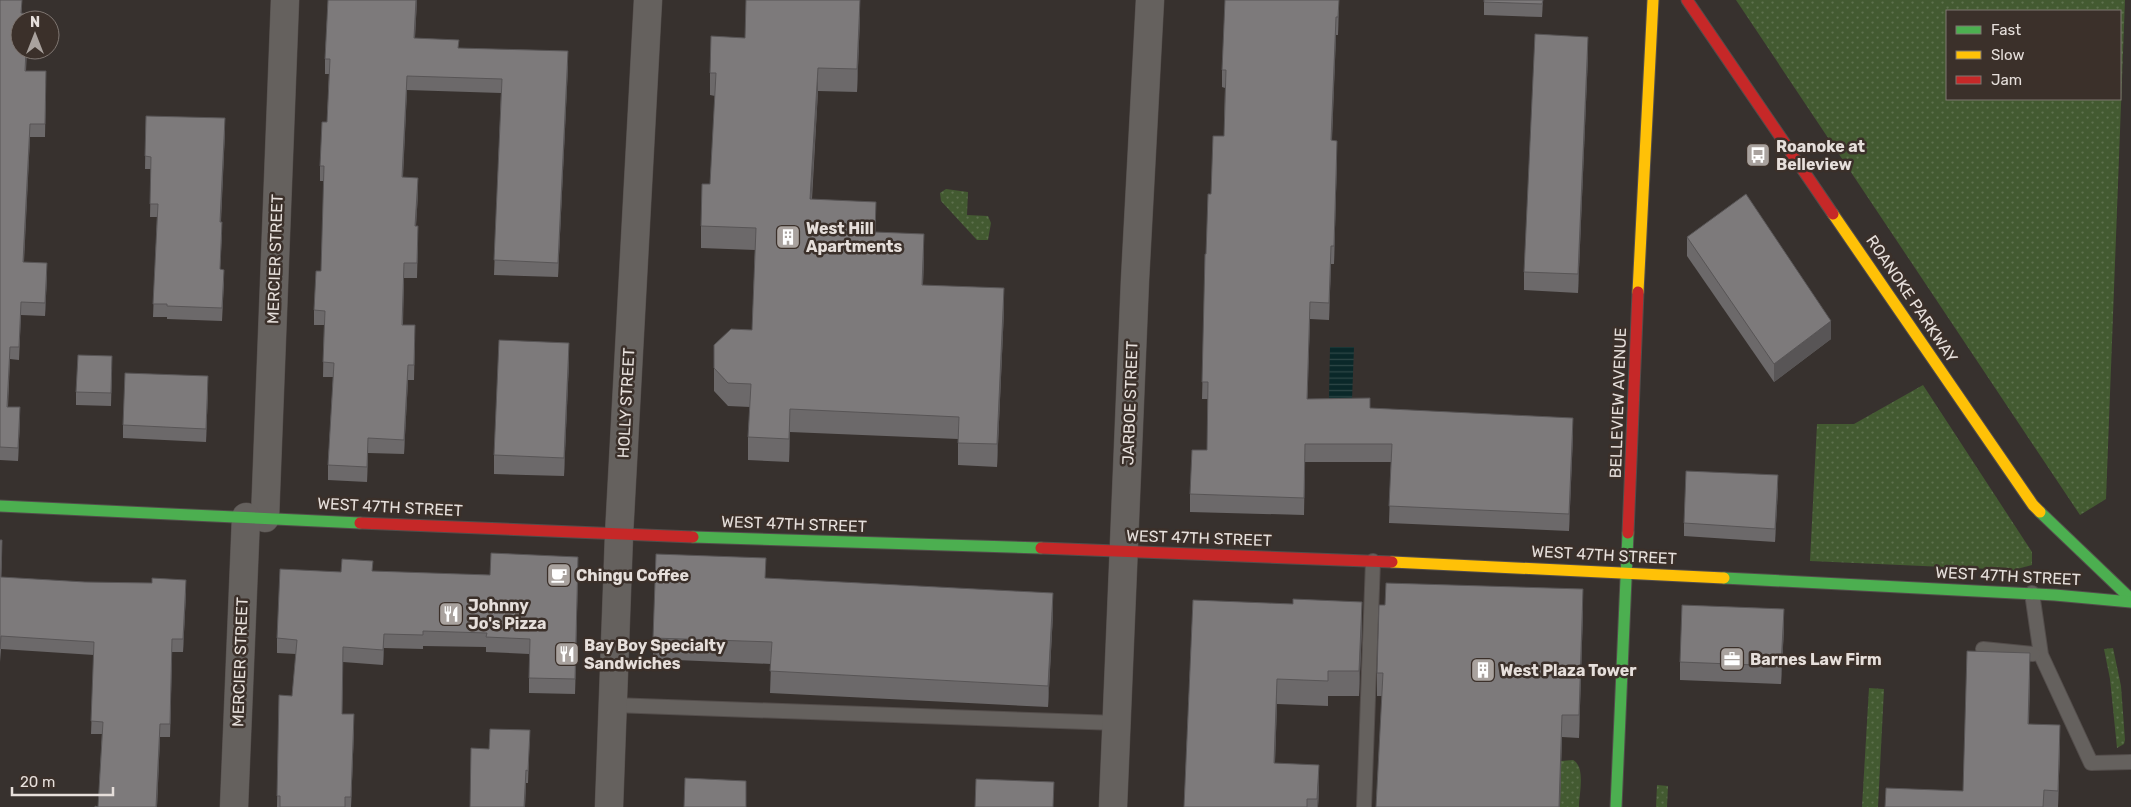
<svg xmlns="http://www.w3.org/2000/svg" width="2131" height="807" viewBox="0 0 2131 807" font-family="Rubik,sans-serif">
<defs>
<pattern id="green-dots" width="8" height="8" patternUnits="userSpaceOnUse" patternTransform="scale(1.25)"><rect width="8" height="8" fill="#435a31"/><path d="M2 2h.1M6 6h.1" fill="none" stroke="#5e714e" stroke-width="1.8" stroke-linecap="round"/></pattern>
<pattern id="water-rules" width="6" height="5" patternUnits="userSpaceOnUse" patternTransform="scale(1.25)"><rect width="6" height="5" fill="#0a2829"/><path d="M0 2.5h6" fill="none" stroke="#2e4747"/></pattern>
</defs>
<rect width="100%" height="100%" fill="#37312e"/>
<g fill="url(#green-dots)" fill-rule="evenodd">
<path d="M1736,0h389l-19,499 -26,16zM1947,11h173v88h-173z"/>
<path d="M946,189l22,3 -1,23 21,1 3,7 -3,17h-11l-36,-39 -1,-8z"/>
<path d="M1923,385l109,167v13l-19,5 -203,-9 7,-137h37z"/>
<path d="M2113,648l8,38 4,54 -1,4 -7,4 -7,-69 -6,-30z"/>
<path d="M1869,688l15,1 -6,118h-16z"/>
<path d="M1573,760c13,7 6,34 6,47h-19l1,-46z"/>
<path d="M1657,785l11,1 -1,21h-11z"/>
</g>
<path fill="url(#water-rules)" d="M1330,347h24l-2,53 -23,-1z"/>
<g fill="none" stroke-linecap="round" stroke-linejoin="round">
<defs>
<g id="lane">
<path d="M2032,593l9,62 50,108 40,-1"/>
<path d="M1983,649l50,5"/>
<path d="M613,705l504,18"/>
<path d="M1364,807l9,-246"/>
</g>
<g id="street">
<path d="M265,518l20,-518"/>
<path d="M234,807l12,-290"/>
<path d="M609,807l10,-272 29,-535"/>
<path d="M1113,807l22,-527 15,-280"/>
</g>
<g id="fast">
<path d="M0,506l360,17"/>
<path d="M2040,512l91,87"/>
<path d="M693,537l348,11"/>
<path d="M1724,578l331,17 76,7"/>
<path d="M1616,807l12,-274"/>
</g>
<g id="slow">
<path d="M1833,214l200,291 7,7"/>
<path d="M1638,292l15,-292"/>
<path d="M1392,562l332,16"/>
</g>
<g id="jam">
<path d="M1687,0l146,214"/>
<path d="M360,523l333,14"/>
<path d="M1628,533l10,-241"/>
<path d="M1041,548l351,14"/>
</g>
</defs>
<use href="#lane" stroke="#534d4b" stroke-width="16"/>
<use href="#street" stroke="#534d4b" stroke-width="29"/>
<use href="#fast" stroke="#534d4b" stroke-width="13"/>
<use href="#slow" stroke="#534d4b" stroke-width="13"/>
<use href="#jam" stroke="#534d4b" stroke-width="13"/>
<use href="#lane" stroke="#65615e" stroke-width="14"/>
<use href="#street" stroke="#65615e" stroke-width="28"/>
<use href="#fast" stroke="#4caf50" stroke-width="11"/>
<use href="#slow" stroke="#ffc107" stroke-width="11"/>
<use href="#jam" stroke="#c62828" stroke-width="11"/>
</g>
<g fill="#6c696a">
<path d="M0,0h22l-2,50h7l-1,21 20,13 -1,53h-15l-6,125 23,14 -2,40 -24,-1 -2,45 -9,-1 -2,48 12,13 -2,41 -18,-1z"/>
<path d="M328,0h89l-2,38 44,10 109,18 -10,211 -64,-2 7,-182 -94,-3 -4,87 15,16 -2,33 2,15 -1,37h-13l-1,47 12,15 -1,40h-6l-4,74 -36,-1 -1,29 -39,-2v-15l5,-88h-10l1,-52h-10v-15l7,-39 3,-90h-4v-15l7,-44 2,-48h-4v-15z"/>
<path d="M1339,0l-1,35h-2l-4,105 5,18 -3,106h-3l-2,56 -19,-1 -3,80 63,9 203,27 -4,96 -180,-8 2,-61h-86l-1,53 -114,-3v-18l17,-44 1,-51h-6l4,-145 5,-60 13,-58 1,-48 -3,-1v-17z"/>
<path d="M1484,0h59l-1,17 -58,-2z"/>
<path d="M860,17l-3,75 -39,-1 -6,108 112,58 -1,28 81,25 -7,157 -39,-2v-26l-168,-7 -1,30 -41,-2v-23l2,-30 -22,-1 -14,-15v-46l38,-15 3,-80 -54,-2v-22l9,-42 5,-88 -5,-1v-22l35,-35z"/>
<path d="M1588,55l-10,238 -54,-3v-18z"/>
<path d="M146,116l79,15 -4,91 1,13 -2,34 4,13 -2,39 -55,-2v-2h-14l4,-100h-7l1,-48h-6z"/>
<path d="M1687,237l144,102 -57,43 -87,-126z"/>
<path d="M569,361l-5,115 -70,-2v-19z"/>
<path d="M112,369l-1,37 -35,-1v-13z"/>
<path d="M208,389l-2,53 -83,-4v-13z"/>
<path d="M1778,488l-3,54 -91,-6v-13z"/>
<path d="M0,540l2,13 -1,24 185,16 -3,59h-11l-2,85h-10l-3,70h-62h3l4,-73h-11l3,-79 -93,-6 -1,13z"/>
<path d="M578,571l-3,123 -46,-1v-39l-43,-2v-5l-63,-1v3l-39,-1 -1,17 -40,-3 -1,52 12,15 -3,78h-74l2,-112 13,1 4,-42 -19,-1v-15l64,-66h32l117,3z"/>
<path d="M766,578l287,36 -5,93 -278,-14 1,-29 -118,-5v-21z"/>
<path d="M1193,600l169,27 -3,69h-31v10l-51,-2 -2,59 44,27 -1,17h-134z"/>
<path d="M1583,611l-4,127 -17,-1 -2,70h-184l6,-111h-5v-23z"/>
<path d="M1784,628l-3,56 -101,-4v-18z"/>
<path d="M2030,675l-1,49 31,22 -2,61h-173l78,-16z"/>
<path d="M530,730l-2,53h-2l-1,24h-55l19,-58z"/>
</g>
<g fill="#585556">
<path d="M416,0h1l-3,52v-14z"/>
<path d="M860,0v17l-3,75v-23z"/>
<path d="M1339,0l-1,35v-18z"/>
<path d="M1336,17v18l-5,123v-18z"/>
<path d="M1588,37v18l-10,238v-19z"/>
<path d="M568,51v15l-10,211v-14z"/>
<path d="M818,68v23l-8,131v-23z"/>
<path d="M407,76v14l-5,102v-15z"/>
<path d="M225,118v13l-5,104v-13z"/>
<path d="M30,124v13l-7,138v-13z"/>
<path d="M1337,141v17l-3,106v-18z"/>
<path d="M418,178v15l-3,48v-15z"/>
<path d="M876,202v23l-1,29v-22z"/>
<path d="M924,234v23l-2,50v-22z"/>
<path d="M1331,246v18l-2,56v-17z"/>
<path d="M47,263v13l-2,40v-13z"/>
<path d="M1004,288v22l-7,157v-23z"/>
<path d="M1310,302v17l-3,98v-18z"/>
<path d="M1831,321v18l-57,43v-18z"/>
<path d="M569,343v18l-5,115v-18z"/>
<path d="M408,365v15l-4,74v-14z"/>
<path d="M208,376v13l-2,53v-13z"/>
<path d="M20,407v13l-2,41v-13z"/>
<path d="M790,409v23l-1,30v-23z"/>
<path d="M1573,418v17l-4,96v-17z"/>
<path d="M368,438v15l-1,29v-15z"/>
<path d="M1778,475v13l-3,54v-13z"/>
<path d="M578,557v14l-3,123v-15z"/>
<path d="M186,580v13l-3,59v-13z"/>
<path d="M1583,589v22l-4,127v-23z"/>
<path d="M1053,593v21l-5,93v-21z"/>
<path d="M1362,602v25l-3,69v-25z"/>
<path d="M1784,609v19l-3,56v-18z"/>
<path d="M384,634v14l-1,17v-15z"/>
<path d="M172,639v13l-2,85v-13z"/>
<path d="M2030,653v22l-2,70v-21z"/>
<path d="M1277,679v25l-3,84v-25z"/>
<path d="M354,714v15l-3,78v-10z"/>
<path d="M1562,715l-2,92h-1z"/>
<path d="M160,724v13l-3,70h-1z"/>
<path d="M2060,725v21l-2,61v-16z"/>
<path d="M1319,765v25l-1,17h-1z"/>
<path d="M526,770l-1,37h-1z"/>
</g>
<g fill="#7d7a7b" stroke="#585556">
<path d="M0,0h22l-1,13 7,1v6h-8v30h6l-1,21h21l-1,53h-15l-7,138 24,1 -2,40 -24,-1 -2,45h-9l-3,60h13l-2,41 -18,-1z"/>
<path d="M328,0h88l-2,38 45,2 -1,8 110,3 -10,212 -64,-3 8,-181 -95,-3 -5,101 16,1 -3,48h3l-1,37h-13l-2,62h13l-1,40h-6l-4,75 -36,-2 -1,29 -39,-2 6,-102 -11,-1 2,-51 -11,-1 2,-39h5l3,-105h-4l2,-44h5l3,-63h-5z"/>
<path d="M746,0h114l-3,69 -39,-1 -8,131 66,3 -1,30 49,2 -2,51 82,3 -7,156 -39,-1 1,-26 -169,-8 -1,30 -41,-2 3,-53 -23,-1 -14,-15v-23l17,-16 21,1 4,-102 -55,-2 1,-42h8l6,-111h-6l1,-37 34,2z"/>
<path d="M1225,0h114l-1,17h-2l-5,123 6,1 -3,105h-3l-2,57 -19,-1 -3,97 63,-1v10l203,10 -4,96 -180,-8 3,-62h-87l-1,54 -114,-4 2,-44h15l1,-68h-6l3,-128h1l2,-60h3l2,-58h11l2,-66h-4z"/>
<path d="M1484,0h59l-1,4 -58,-2z"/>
<path d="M1535,34l53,3 -10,237 -54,-2z"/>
<path d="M146,116l79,2 -5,104h2l-2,47 4,1 -2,38 -55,-2v-2h-14l5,-100h-8l1,-47 -6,-1z"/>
<path d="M1746,194l85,127 -57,43 -87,-127z"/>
<path d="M499,340l70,3 -5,115 -70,-3z"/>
<path d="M78,355l34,1 -1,37 -35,-1z"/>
<path d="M125,373l83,3 -2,53 -83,-4z"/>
<path d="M1686,471l92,4 -3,54 -91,-6z"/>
<path d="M0,540h2l-1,37 84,5 67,1v-5l34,2 -3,59h-11l-2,85h-10l-4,83h-61v-1l3,1 5,-85 -12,-1 3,-79 -93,-6 -1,13z"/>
<path d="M491,553l87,4 -3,122 -46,-1 1,-39 -44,-2 1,-4 -64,-2v4l-39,-1 -1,16 -40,-3 -1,67h12l-3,83h-6v10h-65v-11h-3l2,-101 13,1 5,-56 -20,-2 3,-69 61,3 1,-13 31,2 -1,10 118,4z"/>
<path d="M656,554l110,4 -1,20 288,15 -5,93 -278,-15 2,-29 -119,-4z"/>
<path d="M1386,583l197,6 -4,126h-17l-3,92h-183l7,-134h-6l2,-68h6z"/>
<path d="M1293,599l69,3 -3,69h-31v10l-51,-2 -3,84 45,2 -2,34h-10v8h-123l9,-207 100,4z"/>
<path d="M1682,605l102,4 -3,57 -101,-4z"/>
<path d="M1967,651l63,2 -2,71 32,1 -2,66 -14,-1 -1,17h-158l1,-19 77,3z"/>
<path d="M490,729l40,1 -2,41 -2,-1 -2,37h-54l1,-59 18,1z"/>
<path d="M685,778l61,3v26h-62z"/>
<path d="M976,779l78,3 -1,25h-78z"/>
</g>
<defs>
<symbol id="bus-square" viewBox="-11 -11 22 22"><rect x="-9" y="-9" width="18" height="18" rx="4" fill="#a9a29e" stroke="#3b302a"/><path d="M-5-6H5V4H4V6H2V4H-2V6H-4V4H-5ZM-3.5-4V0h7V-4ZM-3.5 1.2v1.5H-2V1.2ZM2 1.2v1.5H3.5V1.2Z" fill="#fff"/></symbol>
<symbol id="building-square" viewBox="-11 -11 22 22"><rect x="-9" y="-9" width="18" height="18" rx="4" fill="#a9a29e" stroke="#3b302a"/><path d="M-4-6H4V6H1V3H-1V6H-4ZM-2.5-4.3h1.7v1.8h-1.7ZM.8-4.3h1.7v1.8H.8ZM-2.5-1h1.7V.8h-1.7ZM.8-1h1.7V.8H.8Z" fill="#fff"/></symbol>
<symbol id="cafe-square" viewBox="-11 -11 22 22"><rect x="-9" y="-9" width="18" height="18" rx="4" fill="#a9a29e" stroke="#3b302a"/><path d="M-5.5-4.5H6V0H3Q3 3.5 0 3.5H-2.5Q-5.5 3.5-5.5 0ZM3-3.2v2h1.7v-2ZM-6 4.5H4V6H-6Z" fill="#fff"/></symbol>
<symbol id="restaurant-square" viewBox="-11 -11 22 22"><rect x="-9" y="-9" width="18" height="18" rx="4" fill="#a9a29e" stroke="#3b302a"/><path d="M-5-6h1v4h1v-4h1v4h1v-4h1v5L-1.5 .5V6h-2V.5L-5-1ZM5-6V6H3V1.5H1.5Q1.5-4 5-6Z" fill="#fff"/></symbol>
<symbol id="office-square" viewBox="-11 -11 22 22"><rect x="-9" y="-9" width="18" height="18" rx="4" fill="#a9a29e" stroke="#3b302a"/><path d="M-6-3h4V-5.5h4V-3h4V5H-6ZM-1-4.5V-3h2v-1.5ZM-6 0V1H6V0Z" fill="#fff"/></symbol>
</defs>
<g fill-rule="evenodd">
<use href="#bus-square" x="1744" y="141" width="28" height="28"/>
<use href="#building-square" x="774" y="223" width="28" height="28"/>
<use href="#cafe-square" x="545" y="561" width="28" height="28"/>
<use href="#restaurant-square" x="437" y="600" width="28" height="28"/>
<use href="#restaurant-square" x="553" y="640" width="28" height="28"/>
<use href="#office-square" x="1718" y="645" width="28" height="28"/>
<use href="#building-square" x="1469" y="656" width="28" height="28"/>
</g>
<g text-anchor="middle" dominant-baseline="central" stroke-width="5" stroke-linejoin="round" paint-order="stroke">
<g font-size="16" font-weight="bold" fill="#e6dfdb" stroke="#3b302a" text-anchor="start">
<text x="1776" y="146">Roanoke at<tspan x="1776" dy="18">Belleview</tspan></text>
<text x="806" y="228">West Hill<tspan x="806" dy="18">Apartments</tspan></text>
<text x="576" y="575">Chingu Coffee</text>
<text x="468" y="605">Johnny<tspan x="468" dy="18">Jo's Pizza</tspan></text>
<text x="584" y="645">Bay Boy Specialty<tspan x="584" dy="18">Sandwiches</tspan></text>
<text x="1750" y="659">Barnes Law Firm</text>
<text x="1500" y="670">West Plaza Tower</text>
</g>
<g font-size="16" fill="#e6dfdb" stroke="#3b302a">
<text transform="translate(275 259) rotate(-88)">MERCIER STREET</text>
<text transform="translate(1912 299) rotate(56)">ROANOKE PARKWAY</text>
<text transform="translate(626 403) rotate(-87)">HOLLY STREET</text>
<text transform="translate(1130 403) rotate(-88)">JARBOE STREET</text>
<text transform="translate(1618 403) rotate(-88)">BELLEVIEW AVENUE</text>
<text transform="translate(390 507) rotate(3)">WEST 47TH STREET</text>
<text transform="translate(794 524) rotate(2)">WEST 47TH STREET</text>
<text transform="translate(1199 538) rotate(2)">WEST 47TH STREET</text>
<text transform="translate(1604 555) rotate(3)">WEST 47TH STREET</text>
<text transform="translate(2008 576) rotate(3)">WEST 47TH STREET</text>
<text transform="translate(240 662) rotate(-88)">MERCIER STREET</text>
</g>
</g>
<rect x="1946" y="10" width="175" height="90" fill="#3b302a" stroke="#7f7671"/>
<rect x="1956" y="26" width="25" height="8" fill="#4caf50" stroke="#7f7671"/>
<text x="1991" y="35" font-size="15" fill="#e6dfdb">Fast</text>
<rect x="1956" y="51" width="25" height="8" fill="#ffc107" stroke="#7f7671"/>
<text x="1991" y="60" font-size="15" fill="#e6dfdb">Slow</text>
<rect x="1956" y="76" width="25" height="8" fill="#c62828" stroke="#7f7671"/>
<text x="1991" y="85" font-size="15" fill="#e6dfdb">Jam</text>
<g transform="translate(35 35)"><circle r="24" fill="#3b302a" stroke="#7f7671"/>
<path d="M0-4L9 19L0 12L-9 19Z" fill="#a9a29e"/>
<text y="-8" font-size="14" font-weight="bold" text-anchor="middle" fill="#e6dfdb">N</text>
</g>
<path d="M12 787v8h101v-8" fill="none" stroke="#e6dfdb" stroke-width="2.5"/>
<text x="20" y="787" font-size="15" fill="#e6dfdb" stroke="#3b302a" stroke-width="4" paint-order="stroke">20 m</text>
</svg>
